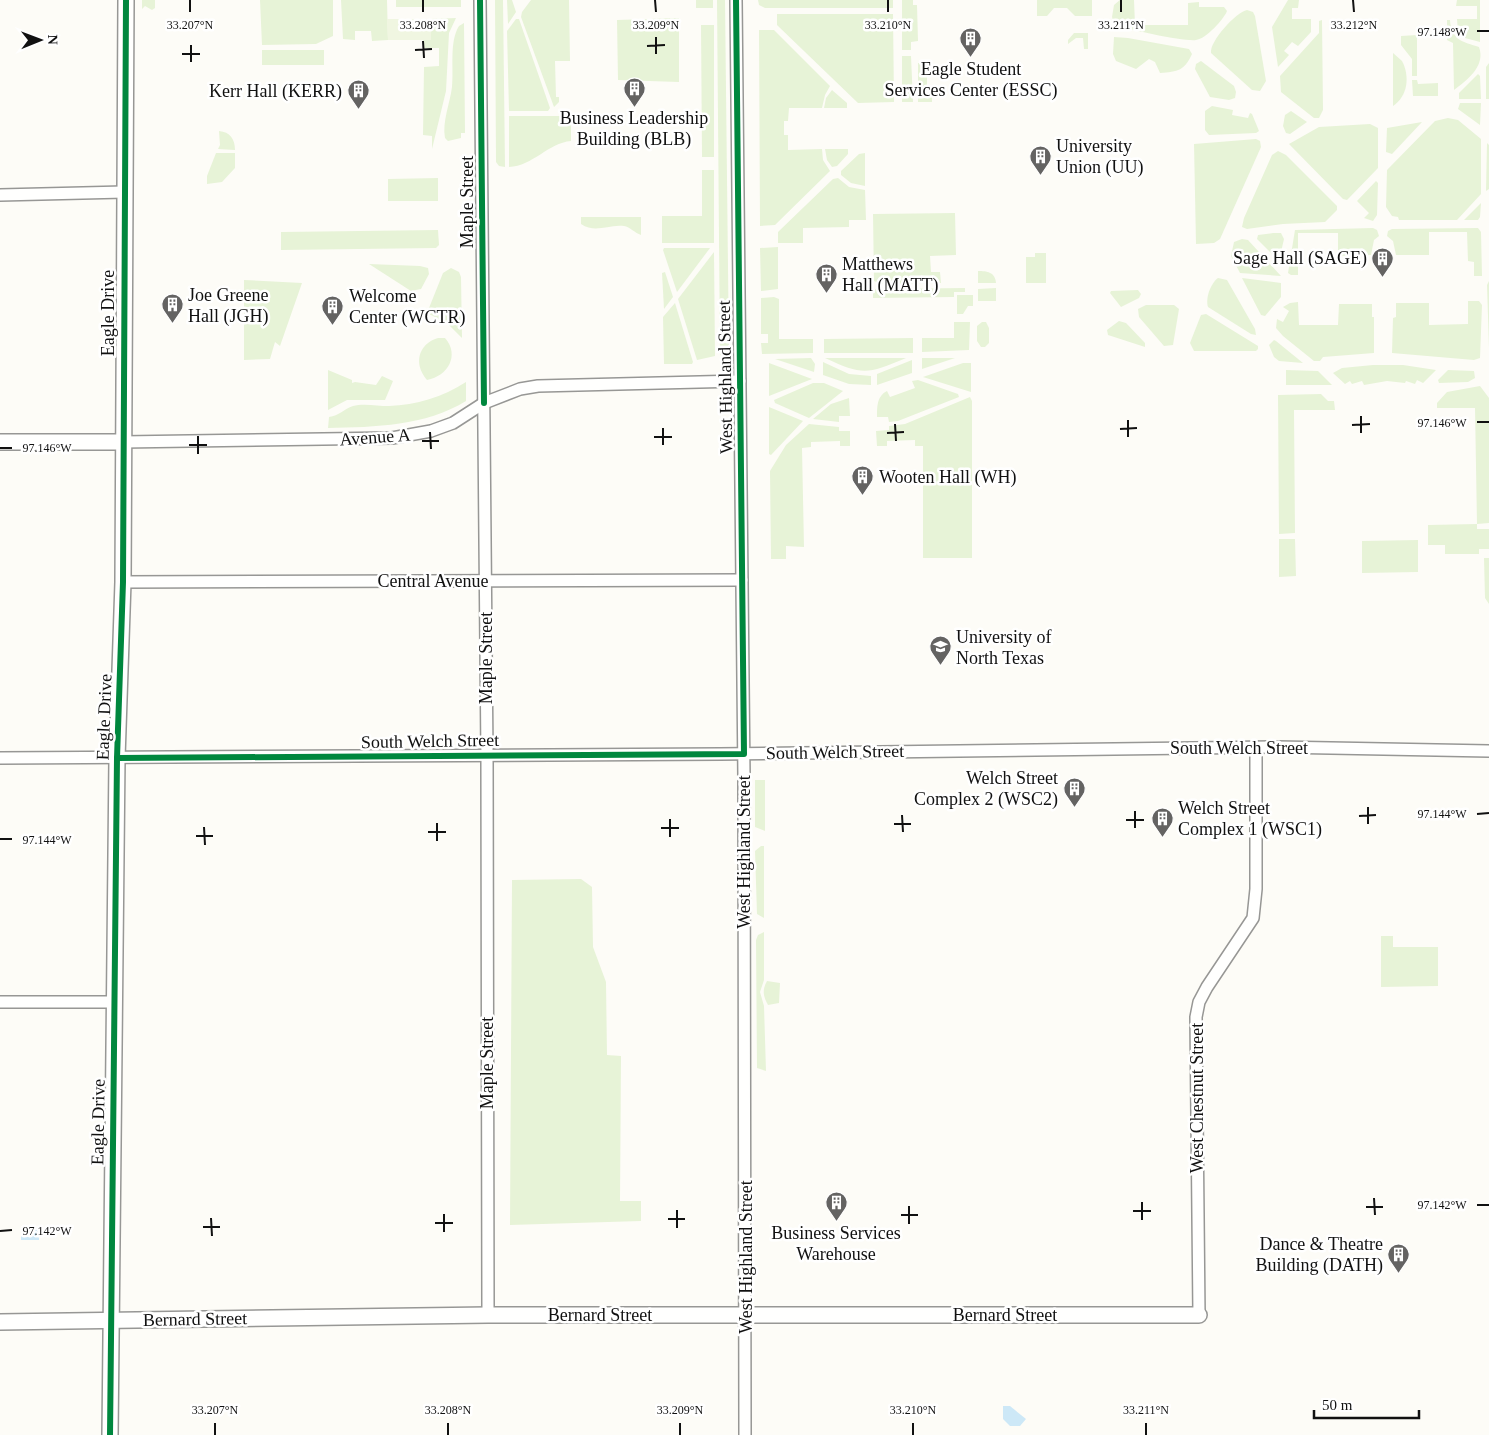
<svg xmlns="http://www.w3.org/2000/svg" width="1489" height="1435" viewBox="0 0 1489 1435" font-family="Georgia,serif">
<rect width="100%" height="100%" fill="#fdfcf7"/>
<g fill="#e7f3d7">
<path d="M142,0h13v8l-3,2 -7,-4 -3,3z"/>
<path d="M260,0h73v36l-17,8 -54,1z"/>
<path d="M341,0h46l1,40 -16,1 -1,-10h-16v9l-12,-1z"/>
<rect x="396" y="0" width="65" height="7"/>
<path d="M495,0h8l2,167 -6,-1 -3,-4z"/>
<path d="M507,0h5l4,12 -8,12z"/>
<path d="M531,0h38l1,61h-15l1,36h3v5l-5,5 -33,-90 1,-5z"/>
<rect x="696" y="0" width="17" height="8"/>
<path d="M717,0h8l4,355h-9z"/>
<path d="M758,0h135v8h-128l-6,-3z"/>
<path d="M902,0h11v5h4l1,36 -7,1v8h-9z"/>
<path d="M1037,0h55v16h-17l-8,-8h-13l-7,8h-10z"/>
<path d="M1120,0h14l1,25h53v-22l11,-1v5h25l3,4c-3,8 -21,28 -31,29 -10,2 -65,-10 -78,-14l-4,-3 -2,-6 2,-12z"/>
<path d="M1288,0h11l-1,8h-6v11h19v13l-13,14 -6,-4 -8,9 5,4 -11,12 -6,-40z"/>
<path d="M1457,0h23v42l-15,-4 -7,-6 -1,-13h20v-13h-21z"/>
<path d="M1247,10l6,2 2,4 11,65 -6,10 -8,-1 -41,-37c-2,-11 25,-41 36,-43z"/>
<path d="M777,14h116l1,88 -36,1 -81,-78z"/>
<path d="M456,18l-7,15 -3,58 -14,58v-13l-9,-1 1,-68 15,-1v-18h-15l-1,-8h8v-21z"/>
<path d="M679,18v64l-61,-2 -1,-60z"/>
<path d="M516,19h3l31,89 -2,3h-39l-2,-80z"/>
<path d="M1322,20l1,90 -4,8h-5l-33,-26 -1,-16 39,-43v-12z"/>
<path d="M1447,20h3c1,20 13,22 29,27 7,19 -12,33 -25,43l-1,-47 -6,-3z"/>
<path d="M464,23l1,110h-4v5l-13,3 -3,-3c-3,-16 5,-35 7,-51 2,-19 -3,-45 7,-61z"/>
<path d="M701,25h13v132h-12z"/>
<path d="M759,30h15l56,56 -5,9 -3,13h-33l-1,13h-4v14h4v15l34,-1 1,11 7,11 -55,54 -15,1z"/>
<path d="M1074,33h14v16h-4l-1,-11h-7l-8,6v-4z"/>
<path d="M1417,35v41h-5v-17l-11,-14v-9z"/>
<path d="M1114,37l14,1 61,11 3,5c-7,16 -14,18 -32,19l-5,-11 -6,-3 -13,10 -20,-8 -3,-7z"/>
<rect x="262" y="50" width="62" height="15"/>
<path d="M1393,53l9,8c8,15 6,35 -9,45z"/>
<path d="M902,56h9l2,46h-11z"/>
<path d="M1201,61l33,25 2,6 -1,6 -6,2 -19,-3 -15,-28 1,-5z"/>
<path d="M918,63h9v32h5v7h-14z"/>
<path d="M1489,63v36h-3v-32z"/>
<path d="M1478,74l2,2 1,23h-22v-6z"/>
<path d="M1412,80h5l1,4 20,-1v13h-25z"/>
<path d="M832,90l15,13v5h-23l2,-10z"/>
<path d="M1460,103h21l-1,22 -22,-16z"/>
<path d="M1212,106l21,4 -1,5 16,3 2,-5 2,1 7,17 -3,2 -47,2 -4,-5v-19z"/>
<path d="M1291,111l16,11 -17,12 -4,-1 -3,-7 2,-11z"/>
<path d="M509,116h62v25c-23,2 -38,25 -62,26z"/>
<path d="M1448,118l10,2 23,19v55l-24,26h-58l-1,-3 -6,-1 -6,-9 1,-37 48,-49z"/>
<path d="M1422,122l-30,32 -6,-2 1,-24z"/>
<path d="M1370,124l8,4v40l-31,32 -4,-1 -54,-55 30,-17z"/>
<path d="M219,131c11,1 16,8 16,19l-17,-1 2,-4z"/>
<path d="M1256,139l4,2 1,6 -41,92 -6,4 -18,1 -2,-100z"/>
<path d="M1487,143l2,2v44l-3,2z"/>
<path d="M825,149h23v5l-11,12 -5,1 -5,-7z"/>
<path d="M1278,151l8,4 51,51v4l-12,12 -42,2 -36,5 -5,-2 2,-9 28,-63z"/>
<path d="M216,153h19v15l-13,14 -15,2v-8z"/>
<path d="M865,153v33l-14,-3 -10,-8v-4l18,-17z"/>
<path d="M702,170h12v73h-52v-27h40z"/>
<path d="M438,178v23h-50v-22z"/>
<path d="M838,178l11,9 16,3 1,30h-17v7l-46,1v15h-25v-11l55,-53z"/>
<path d="M1376,181l2,2 -1,32 -4,6 -9,-3 5,-5 -12,-12z"/>
<path d="M1481,203l-1,14 -2,3h-14z"/>
<path d="M955,213l1,42 -26,1 1,16h9l1,11 -59,1 -8,-3 -1,-67z"/>
<path d="M581,217h60v18c-6,-2 -11,-8 -17,-9 -16,-2 -28,8 -43,-2z"/>
<path d="M1373,228l4,2 2,6 -5,4 -3,15 -33,1v-23h-40v42h-7l-3,-2 7,-43z"/>
<path d="M1478,228l3,4 1,44h-8v-14l-6,-1 -1,-29h-38v23h-33l-3,-14 -6,-5 1,-5 4,-2z"/>
<path d="M438,230l1,15 -3,3 -155,2v-18z"/>
<path d="M1273,233h8l3,6 -5,22 -22,-22 1,-4z"/>
<path d="M1242,239l6,1 33,36 -41,-3 -9,-17 3,-14z"/>
<path d="M778,247v42l-17,2 -1,-43z"/>
<path d="M664,248h46l-33,44 -14,-42z"/>
<path d="M714,252l1,104 -18,4 -19,-61z"/>
<path d="M1035,253h11v30h-20v-26h9z"/>
<path d="M369,264l51,2 8,2 1,6 -8,15 -10,2z"/>
<path d="M451,268l8,4 2,5 1,61 -15,-15 -20,-10 16,-40z"/>
<path d="M978,271c9,0 17,1 18,12h-18z"/>
<path d="M665,272l8,25 -9,12 -2,-36z"/>
<path d="M1218,278l9,2 28,49 1,6 -5,-1 -43,-27c-3,-9 3,-24 10,-29z"/>
<path d="M1242,278l39,5v14l-16,19 -4,-1z"/>
<path d="M244,280l58,3 -22,63 -5,-4 -5,17 -26,1z"/>
<path d="M1489,281v67l-2,-63z"/>
<path d="M965,288v4h-11v5l-81,1v-7l3,-2z"/>
<path d="M996,288v13h-18v-12z"/>
<path d="M1138,290l3,4 -2,4 -18,9 -11,-14 1,-2z"/>
<path d="M957,295h16v11h-5l-5,8h-6z"/>
<path d="M774,297l5,2v40h34v14l-51,1 -1,-11h7v-9h-7v-36z"/>
<path d="M1468,301h11l3,4 -2,53 -6,2 -82,-7 1,-35 3,-1v-14h33v22l39,-1z"/>
<path d="M1298,302l1,23h39l1,-21h33v13h2v36l-51,4 -3,4h-6l-31,-25 -7,-8 1,-9 6,3 6,-11 -6,-4 7,-4z"/>
<path d="M675,303l18,59 -1,2h-28l-1,-47z"/>
<path d="M1146,305h28l5,4 -6,36 -9,1 -25,-29 -1,-8z"/>
<path d="M1206,314l52,32v3l-2,2h-62l-4,-8 11,-28z"/>
<path d="M1119,321l7,2 19,20v4l-37,-12 -1,-5z"/>
<path d="M954,322h16l-1,28 -47,2v-14h32z"/>
<path d="M982,322h4l3,6v15l-4,4h-4l-4,-6v-15z"/>
<path d="M438,338h7c15,17 3,38 -18,42 -14,-16 -9,-36 11,-42z"/>
<path d="M913,338v15h-89v-14z"/>
<path d="M1274,340l2,1 27,22 -24,-2 -5,-4 -5,-12z"/>
<path d="M811,358l4,6 -1,8 -39,-13z"/>
<path d="M825,358h81c-39,16 -42,18 -81,0z"/>
<path d="M922,358h33l-33,11z"/>
<path d="M912,360v13l-35,12v-11z"/>
<path d="M823,362l26,12 22,2v9l-22,-1 -26,-9z"/>
<path d="M769,363l43,16 -43,17z"/>
<path d="M963,363h8v29l-48,-15z"/>
<path d="M1373,365h30l33,5 -13,13 -6,-3 -2,4 -9,-3 -1,2 -18,-2 -23,4 -2,-4 -10,3 -2,-3 -5,3 -12,-11 9,-5z"/>
<path d="M328,370l24,10v3l3,-1 21,3 6,-9 11,5 -8,19h-38l-19,10z"/>
<path d="M1286,370l32,1 14,14h-46z"/>
<path d="M1448,370l26,1 1,7 -7,4 -29,1 -1,-3z"/>
<path d="M918,380l40,14 1,3 -61,24 -9,1 -1,-5h-11c0,-11 0,-21 10,-26l3,6 25,-9 -3,-7z"/>
<path d="M466,382v19c-41,25 -90,26 -138,27l1,-11c10,-1 15,-8 24,-11 10,-3 25,0 36,0 27,-1 54,-9 77,-24z"/>
<path d="M813,383h11l19,8 -34,27 -34,-15 -1,-3z"/>
<path d="M1480,386l9,12v125l-12,1v5h12v20h-10v5h-34v-9h-17v-20l49,-1 -2,-116h-38v-5l10,-11z"/>
<path d="M1321,394l7,7h6l1,9h-41l1,123 -16,1 -1,-139z"/>
<path d="M970,397l2,4v157h-49v-112h-8v-6l-28,1v5h-10l-1,-15 13,-1v-4l16,-2z"/>
<path d="M849,398l1,18h-11v6l-26,-3 18,-15z"/>
<path d="M769,407l34,14 -32,34 -2,-1z"/>
<path d="M809,424l30,3v4h11v15h-10v-5l-29,1v5l-9,1 2,99 -18,-1v13h-15l-1,-88 16,-26z"/>
<path d="M1279,539h16l1,37 -17,1z"/>
<path d="M1418,540v32l-56,1v-32z"/>
<path d="M1484,558h5v46l-4,-6z"/>
<path d="M755,780h10v51l-10,-4z"/>
<path d="M761,846h3v72l-7,-4 -2,-63z"/>
<path d="M581,879l11,8 1,60 13,35 1,73 14,1 -1,145h21v20l-131,4 2,-345z"/>
<path d="M764,932v48l-4,12 4,14 2,65 -9,-3 -1,-128 2,-5z"/>
<path d="M1381,936h12v11h45v39l-57,1z"/>
<path d="M767,981l13,2 -1,20 -11,2c-5,-9 -6,-15 -1,-24z"/>
</g>
<path fill="#f0f6e1" d="M387,19h44v21h-43z"/>
<g fill="#cde8f7">
<path d="M39,1227v13h-18v-12z"/>
<path d="M1003,1406h7l16,13 -6,7h-10l-7,-7z"/>
</g>
<g fill="none" stroke-linecap="round" stroke-linejoin="round">
<defs>
<g id="minor">
<path d="M480,0l7,755 1,560"/>
<path d="M736,0l8,778 1,657"/>
<path d="M0,195l124,-3"/>
<path d="M123,442l269,-4 39,-7 22,-8 31,-20 36,-14 18,-3 202,-5"/>
<path d="M123,582l619,-2"/>
<path d="M0,758l720,-4 558,-7 211,4"/>
<path d="M0,1002h114"/>
<path d="M1199,1315l-3,-298 3,-15 8,-15 46,-69 3,-29v-142"/>
</g>
<g id="tertiary">
<path d="M0,442h123"/>
<path d="M0,1322l488,-7h711"/>
<path d="M110,1435l7,-677 6,-176 3,-582"/>
</g>
</defs>
<use href="#minor" stroke="#979795" stroke-width="14"/>
<use href="#tertiary" stroke="#979795" stroke-width="18"/>
<use href="#minor" stroke="#fffffe" stroke-width="11"/>
<use href="#tertiary" stroke="#fffffe" stroke-width="15"/>
<defs>
<g id="cycleway">
<path d="M480,0l4,403"/>
<path d="M117,758l627,-4 -8,-754"/>
<path d="M110,1435l7,-677 6,-176 3,-582"/>
</g>
</defs>
<use href="#cycleway" stroke="#fff" stroke-width="9"/>
<use href="#cycleway" stroke="#00873e" stroke-width="6"/>
</g>
<path fill="none" stroke="#111" stroke-width="2" d="M190,0v12M423,0v12M655,0l1,12M888,0v12M1121,0v12M1353,0l1,12M1477,31h12M656,37v17M423,41l1,17M191,45v17M647,46l18,-1M415,50l17,-1M182,54h18M1361,416v17M1128,420v17M1477,422h12M895,424l1,17M1352,425l18,-1M663,428v17M1120,429l17,-1M430,432l1,17M887,433l17,-1M198,436v18M654,437h18M422,441h17M189,445h18M0,448h12M1368,807v17M1135,811v17M1477,814l12,-1M902,815l1,17M1359,816l17,-1M670,819v18M1126,820h18M437,823v18M894,824h17M204,827l1,18M661,828h18M428,832h18M196,836h17M0,839h12M1374,1198l1,17M1142,1202v18M1477,1205h12M909,1206v18M1366,1207h17M677,1210v18M1133,1211h18M444,1214v18M901,1215h17M211,1218l1,18M668,1219h17M435,1223h18M203,1227h17M0,1231l12,-1M215,1423v12M448,1423v12M680,1423v12M913,1423v12M1146,1423v12"/>
<defs>
<symbol id="building-pin" viewBox="-11 -11 22 30"><path d="M0 17L-7.5 6A9.5 9.5 0 1 1 7.5 6Z" fill="#646362" stroke="#fff"/><path d="M-4-6H4V6H1V3H-1V6H-4ZM-2.5-4.3h1.7v1.8h-1.7ZM.8-4.3h1.7v1.8H.8ZM-2.5-1h1.7V.8h-1.7ZM.8-1h1.7V.8H.8Z" fill="#fff"/></symbol>
<symbol id="university-pin" viewBox="-11 -11 22 30"><path d="M0 17L-7.5 6A9.5 9.5 0 1 1 7.5 6Z" fill="#646362" stroke="#fff"/><path d="M0-5L7-2L0 1L-7-2ZM-4 1L0 2.5L4 1V4Q0 6-4 4Z" fill="#fff"/></symbol>
</defs>
<g fill-rule="evenodd">
<use href="#building-pin" x="958" y="26" width="25" height="34"/>
<use href="#building-pin" x="622" y="76" width="25" height="34"/>
<use href="#building-pin" x="346" y="78" width="25" height="34"/>
<use href="#building-pin" x="1028" y="144" width="25" height="34"/>
<use href="#building-pin" x="1370" y="246" width="25" height="34"/>
<use href="#building-pin" x="814" y="262" width="25" height="34"/>
<use href="#building-pin" x="160" y="292" width="25" height="34"/>
<use href="#building-pin" x="320" y="294" width="25" height="34"/>
<use href="#building-pin" x="850" y="464" width="25" height="34"/>
<use href="#university-pin" x="928" y="634" width="25" height="34"/>
<use href="#building-pin" x="1062" y="776" width="25" height="34"/>
<use href="#building-pin" x="1150" y="806" width="25" height="34"/>
<use href="#building-pin" x="824" y="1190" width="25" height="34"/>
<use href="#building-pin" x="1386" y="1242" width="25" height="34"/>
</g>
<g text-anchor="middle" dominant-baseline="central" stroke-width="5" stroke-linejoin="round" paint-order="stroke">
<g font-size="18" fill="#111" stroke="#fff" text-anchor="start">
<text x="971" y="69" text-anchor="middle">Eagle Student<tspan x="971" dy="21">Services Center (ESSC)</tspan></text>
<text x="342" y="91" text-anchor="end">Kerr Hall (KERR)</text>
<text x="634" y="118" text-anchor="middle">Business Leadership<tspan x="634" dy="21">Building (BLB)</tspan></text>
<text x="1056" y="146">University<tspan x="1056" dy="21">Union (UU)</tspan></text>
<text x="1367" y="258" text-anchor="end">Sage Hall (SAGE)</text>
<text x="842" y="264">Matthews<tspan x="842" dy="21">Hall (MATT)</tspan></text>
<text x="188" y="295">Joe Greene<tspan x="188" dy="21">Hall (JGH)</tspan></text>
<text x="349" y="296">Welcome<tspan x="349" dy="21">Center (WCTR)</tspan></text>
<text x="879" y="477">Wooten Hall (WH)</text>
<text x="956" y="637">University of<tspan x="956" dy="21">North Texas</tspan></text>
<text x="1058" y="778" text-anchor="end">Welch Street<tspan x="1058" dy="21">Complex 2 (WSC2)</tspan></text>
<text x="1178" y="808">Welch Street<tspan x="1178" dy="21">Complex 1 (WSC1)</tspan></text>
<text x="836" y="1233" text-anchor="middle">Business Services<tspan x="836" dy="21">Warehouse</tspan></text>
<text x="1383" y="1244" text-anchor="end">Dance &amp; Theatre<tspan x="1383" dy="21">Building (DATH)</tspan></text>
</g>
<g font-size="18" fill="#111" stroke="#fff">
<text transform="translate(467 202) rotate(-90)">Maple Street</text>
<text transform="translate(108 313) rotate(-90)">Eagle Drive</text>
<text transform="translate(725 377) rotate(-91)">West Highland Street</text>
<text transform="translate(375 437) rotate(-4)">Avenue A</text>
<text x="433" y="581">Central Avenue</text>
<text transform="translate(486 658) rotate(-90)">Maple Street</text>
<text transform="translate(104 717) rotate(-88)">Eagle Drive</text>
<text transform="translate(430 741) rotate(-1)">South Welch Street</text>
<text x="1239" y="748">South Welch Street</text>
<text transform="translate(835 752) rotate(-1)">South Welch Street</text>
<text transform="translate(744 852) rotate(-90)">West Highland Street</text>
<text transform="translate(487 1063) rotate(-90)">Maple Street</text>
<text transform="translate(1197 1098) rotate(-90)">West Chestnut Street</text>
<text transform="translate(98 1122) rotate(-89)">Eagle Drive</text>
<text transform="translate(746 1257) rotate(-90)">West Highland Street</text>
<text x="600" y="1315">Bernard Street</text>
<text x="1005" y="1315">Bernard Street</text>
<text transform="translate(195 1319) rotate(-1)">Bernard Street</text>
</g>
</g>
<g font-size="12" text-anchor="middle" fill="#111" stroke="#fff" stroke-width="5" stroke-linejoin="round" paint-order="stroke">
<text x="190" y="29">33.207°N</text>
<text x="423" y="29">33.208°N</text>
<text x="656" y="29">33.209°N</text>
<text x="888" y="29">33.210°N</text>
<text x="1121" y="29">33.211°N</text>
<text x="1354" y="29">33.212°N</text>
<text x="1442" y="36">97.148°W</text>
<text x="1442" y="427">97.146°W</text>
<text x="47" y="452">97.146°W</text>
<text x="1442" y="818">97.144°W</text>
<text x="47" y="844">97.144°W</text>
<text x="1442" y="1209">97.142°W</text>
<text x="47" y="1235">97.142°W</text>
<text x="215" y="1414">33.207°N</text>
<text x="448" y="1414">33.208°N</text>
<text x="680" y="1414">33.209°N</text>
<text x="913" y="1414">33.210°N</text>
<text x="1146" y="1414">33.211°N</text>
</g>
<g transform="translate(40 40) rotate(89)" stroke="#ffffff" stroke-width="4" paint-order="stroke">
<path d="M0-4L9 19L0 12L-9 19Z" fill="#111111"/>
<text y="-8" font-size="14" font-weight="bold" text-anchor="middle" fill="#111111">N</text>
</g>
<path d="M1314 1410v8h105v-8" fill="none" stroke="#111111" stroke-width="2.5"/>
<text x="1322" y="1410" font-size="15" fill="#111111" stroke="#ffffff" stroke-width="4" paint-order="stroke">50 m</text>
</svg>
